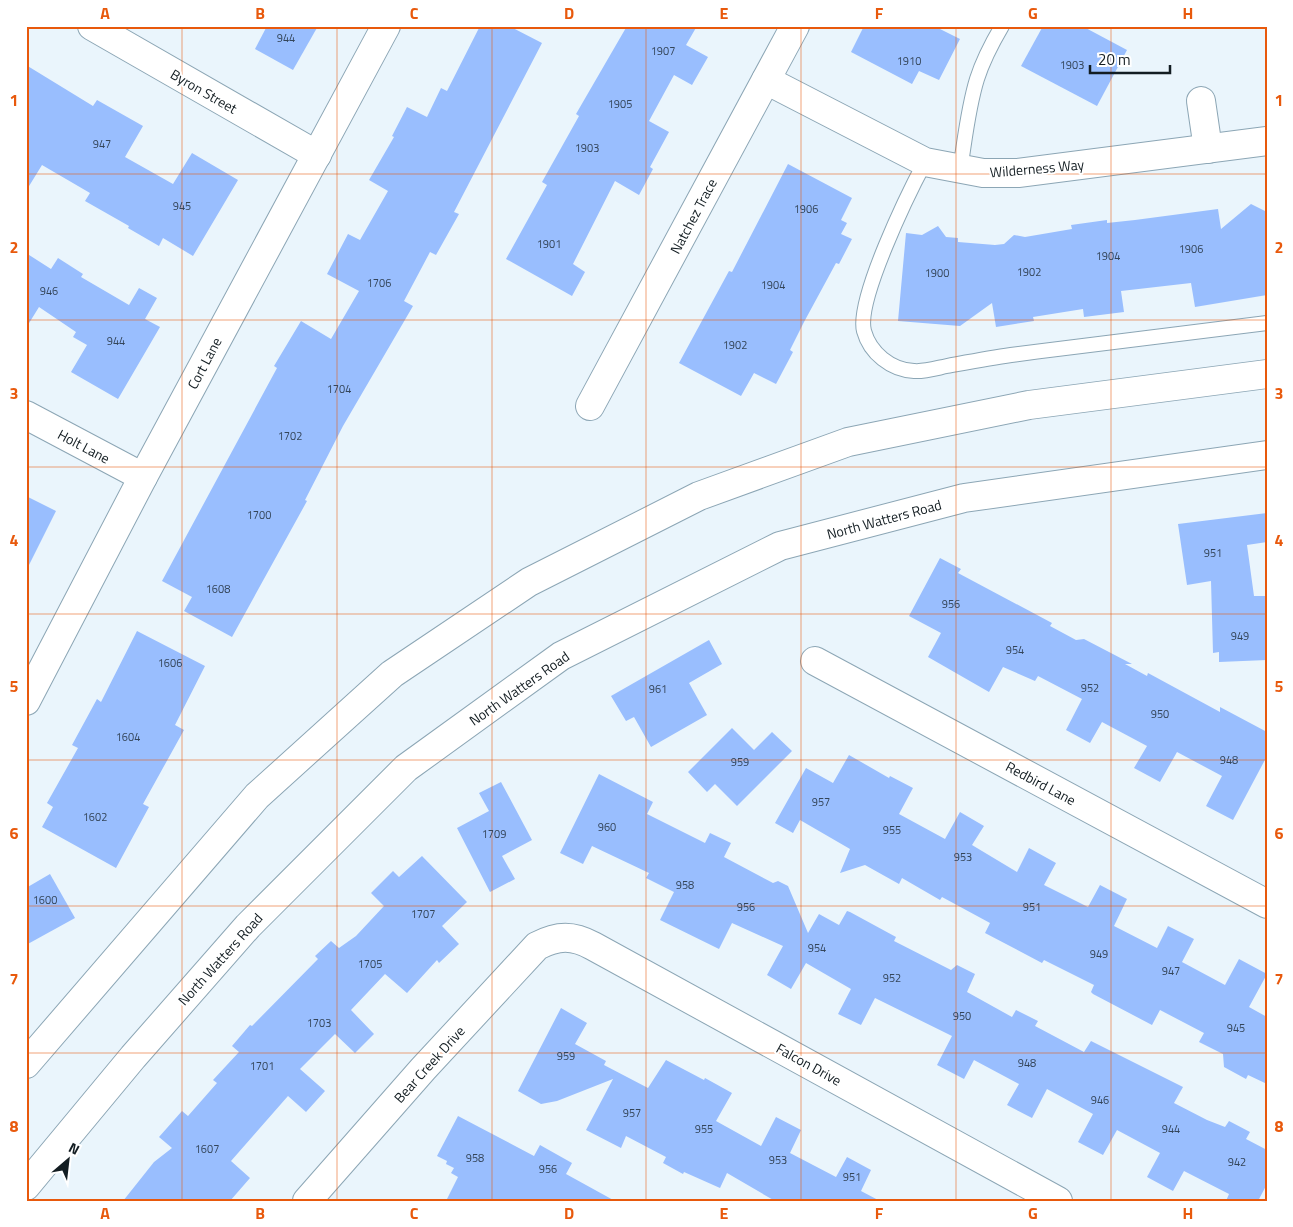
<svg xmlns="http://www.w3.org/2000/svg" width="1293" height="1227" viewBox="0 0 1293 1227" font-family="'Titillium Web',sans-serif">
<rect width="100%" height="100%" fill="#eaf5fc"/>
<g fill="#99befe">
<path d="M267,26h51l-25,44 -38,-21z"/>
<path d="M480,26h29l33,17 -88,169 5,2 -23,41 -6,-3 -26,49 9,5 -70,120 -38,74 2,1 -75,136 -48,-26 8,-14 -30,-16 115,-213 -3,-2 27,-45 30,18 28,-48 -32,-17 21,-40 12,6 28,-49 -19,-11 25,-43 -2,-1 15,-29 20,10 14,-29 6,3z"/>
<path d="M627,26h70l-11,19 22,12 -16,28 -18,-10 -25,46 20,11 -19,35 3,2 -14,26 -24,-14 -42,83 12,8 -13,24 -66,-37 41,-74 -5,-3 37,-66 -3,-2z"/>
<path d="M864,26h70l26,13 -21,41 -20,-9 -7,13 -61,-32z"/>
<path d="M1043,26h39l45,24 -30,56 -76,-40z"/>
<path d="M26,65l67,41 4,-6 46,26 -18,31 48,27 19,-31 46,27 -45,76 -30,-18 -4,8 -31,-18 1,-2 -44,-25 5,-8 -48,-28 -16,26z"/>
<path d="M788,164l64,34 -11,22 6,3 -6,11 11,5 -13,25 -3,-1 -32,59 -14,28 3,2 -17,32 -22,-11 -13,23 -62,-33 50,-92 3,1z"/>
<path d="M1251,204l16,8v83l-72,12 -4,-24 -70,8 3,21 -40,5 -1,-8 -50,8 1,4 -38,6 -4,-24 -32,23 -62,-5 8,-88 16,2 16,-9 8,11 12,1v4l37,3 9,-1 10,-9 11,2 47,-8 -1,-4 36,-5v3l28,-3 83,-11 3,20z"/>
<path d="M26,253l25,16 7,-11 25,16 -2,3 48,28 10,-17 18,10 -12,21 15,8 -42,72 -47,-27 16,-27 -14,-8 3,-5 -37,-25 -13,21z"/>
<path d="M26,496l30,15 -30,60z"/>
<path d="M1267,513v29l-20,3 7,51h13v64l-48,2v-10l-6,1 -2,-72 -24,4 -9,-61z"/>
<path d="M940,558l21,11 -3,4 94,50 -2,3 26,14 8,-1 48,25h-7l22,12 1,-3 72,39v-5l47,25v24l-34,64 -27,-14 16,-30 -45,-24 -17,30 -26,-14 13,-22 -45,-24 -12,21 -24,-13 16,-31 -44,-23 -3,5 -32,-14 -14,25 -61,-35 13,-24 -32,-17z"/>
<path d="M137,631l68,35 -30,59 9,5 -41,74 6,3 -33,61 -74,-41 11,-20 -6,-4 31,-55 -6,-3 25,-46 4,3z"/>
<path d="M709,640l13,24 -33,19 18,32 -56,32 -17,-30 -8,4 -15,-25z"/>
<path d="M732,728l22,22 18,-18 20,19 -55,55 -22,-22 -8,8 -19,-20z"/>
<path d="M849,755l40,23 1,-2 23,12 -14,26 46,25 15,-27 24,14 -12,19 45,27 12,-24 27,15 -12,22 44,22 12,-22 27,14 -13,27 43,22 11,-22 26,13 -12,23 43,23 14,-26 28,15 -18,33 18,10v67l-19,-9 -2,4 -22,-12 -1,-13 -24,-12 5,-9 -44,-23 -8,15 -59,-31 -2,-2 3,-7 -50,-25 -2,3 -57,-30 5,-10 -48,-26 -2,3 -38,-22 -3,6 -34,-19 -25,8 10,-24 -50,-29 -7,13 -18,-10 31,-55 27,15z"/>
<path d="M599,774l54,28 -6,12 58,29 5,-10 21,10 -7,14 49,26 5,-2 10,5 20,47 11,-19 20,11 8,-14 3,1 46,25 -2,4 57,29 6,-5 18,9 -8,18 45,25 4,-7 22,11 -3,5 49,26 7,-11 92,46 -9,16 33,17 18,7 4,-6 21,11 -4,7 21,11v34l-9,17h-32l3,-7 -45,-23 -11,20 -26,-14 13,-24 -43,-23 -14,25 -25,-13 15,-28 -46,-25 -15,29 -25,-13 12,-21 -45,-24 -10,19 -27,-14 15,-29 -77,-38 -14,27 -23,-11 13,-25 -45,-26 -15,26 -24,-14 16,-29 -51,-23 -13,26 -59,-29 14,-28 -28,-14 3,-5 -57,-27 -9,18 -23,-11z"/>
<path d="M501,782l31,58 -30,16 13,23 -25,13 -33,-64 32,-17 -10,-18z"/>
<path d="M422,856l45,46 -25,24 17,18 -20,19 -2,-3 -30,33 -22,-19 -34,36 23,24 -19,19 -20,-19 -35,35 25,22 -19,21 -18,-16 -57,65 19,17 -20,23h-107l31,-39 18,-14 -13,-11 23,-26 6,5 29,-33 -4,-3 26,-28 -7,-6 18,-21 2,1 66,-67 -3,-3 16,-15 8,7 17,-12 28,-30 -13,-13 22,-22 6,6z"/>
<path d="M50,874l25,44 -49,27v-57z"/>
<path d="M561,1008l26,15 -12,21 31,17 -2,4 44,23 18,-28 38,20 1,-2 27,15 -16,28 45,25 15,-29 25,13 -11,23 46,24 11,-20 24,13 -10,21 19,10h-105l-48,-28 -7,15 -36,-16 -1,2 -20,-11 3,-6 -40,-21 -5,12 -35,-18 27,-51 -56,22 -16,3 -23,-13z"/>
<path d="M458,1116l76,40 6,-11 32,18 -6,11 49,27h-169l12,-24 -7,-4 3,-5 -8,-4 1,-3 -10,-5z"/>
</g>
<g fill="none" stroke-linecap="round" stroke-linejoin="round">
<defs>
<g id="service">
<path d="M925,162c-16,30 -69,138 -61,169 6,22 27,39 50,40 10,1 23,-3 33,-5 22,-4 43,-8 64,-11 85,-11 170,-21 256,-32"/>
<path d="M960,170c5,-31 8,-62 17,-91 6,-19 15,-36 25,-53"/>
</g>
<g id="minor">
<path d="M92,26l225,129"/>
<path d="M766,80l159,82 58,11h35l249,-32"/>
<path d="M1201,101l7,48"/>
<path d="M590,406l205,-380"/>
<path d="M26,415l117,62"/>
<path d="M815,661l452,243"/>
<path d="M26,701l117,-224 243,-451"/>
<path d="M307,1201l116,-132 114,-123c21,-11 36,-11 56,0l465,255"/>
</g>
<g id="secondary">
<path d="M26,1064l231,-268 135,-122 137,-92 170,-86 149,-54 181,-37 238,-31"/>
<path d="M26,1186l107,-129 115,-131 158,-158 155,-112 219,-110 184,-48 303,-43"/>
</g>
</defs>
<use href="#service" stroke="#8ca6b5" stroke-width="16"/>
<use href="#minor" stroke="#8ca6b5" stroke-width="30"/>
<use href="#secondary" stroke="#8ca6b5" stroke-width="30"/>
<use href="#service" stroke="#fff" stroke-width="14"/>
<use href="#minor" stroke="#fff" stroke-width="28"/>
<use href="#secondary" stroke="#fff" stroke-width="28"/>
</g>
<path fill="none" stroke="#e8590c" stroke-width="1" stroke-opacity="0.55" d="M182,26v1175M337,26v1175M492,26v1175M646,26v1175M801,26v1175M956,26v1175M1111,26v1175M26,174h1241M26,320h1241M26,467h1241M26,614h1241M26,760h1241M26,906h1241M26,1053h1241"/>
<g text-anchor="middle" dominant-baseline="central" stroke-width="4" stroke-linejoin="round" paint-order="stroke">
<g font-size="11" fill="#344559">
<text x="286" y="38">944</text>
<text x="663" y="51">1907</text>
<text x="909" y="61">1910</text>
<text x="1072" y="65">1903</text>
<text x="620" y="104">1905</text>
<text x="102" y="144">947</text>
<text x="587" y="148">1903</text>
<text x="182" y="206">945</text>
<text x="806" y="209">1906</text>
<text x="549" y="244">1901</text>
<text x="1191" y="249">1906</text>
<text x="1108" y="256">1904</text>
<text x="1029" y="272">1902</text>
<text x="937" y="273">1900</text>
<text x="379" y="283">1706</text>
<text x="773" y="285">1904</text>
<text x="49" y="291">946</text>
<text x="116" y="341">944</text>
<text x="735" y="345">1902</text>
<text x="339" y="389">1704</text>
<text x="290" y="436">1702</text>
<text x="259" y="515">1700</text>
<text x="1213" y="553">951</text>
<text x="218" y="589">1608</text>
<text x="951" y="604">956</text>
<text x="1240" y="636">949</text>
<text x="1015" y="650">954</text>
<text x="170" y="663">1606</text>
<text x="1090" y="688">952</text>
<text x="658" y="689">961</text>
<text x="1160" y="714">950</text>
<text x="128" y="737">1604</text>
<text x="1229" y="760">948</text>
<text x="740" y="762">959</text>
<text x="821" y="802">957</text>
<text x="95" y="817">1602</text>
<text x="607" y="827">960</text>
<text x="892" y="830">955</text>
<text x="494" y="834">1709</text>
<text x="963" y="857">953</text>
<text x="685" y="885">958</text>
<text x="45" y="900">1600</text>
<text x="746" y="907">956</text>
<text x="1032" y="907">951</text>
<text x="423" y="914">1707</text>
<text x="817" y="948">954</text>
<text x="1099" y="954">949</text>
<text x="370" y="964">1705</text>
<text x="1171" y="971">947</text>
<text x="892" y="978">952</text>
<text x="962" y="1016">950</text>
<text x="319" y="1023">1703</text>
<text x="1236" y="1028">945</text>
<text x="566" y="1056">959</text>
<text x="1027" y="1063">948</text>
<text x="262" y="1066">1701</text>
<text x="1100" y="1100">946</text>
<text x="632" y="1113">957</text>
<text x="704" y="1129">955</text>
<text x="1171" y="1129">944</text>
<text x="207" y="1149">1607</text>
<text x="475" y="1158">958</text>
<text x="778" y="1160">953</text>
<text x="1237" y="1162">942</text>
<text x="548" y="1169">956</text>
<text x="852" y="1177">951</text>
</g>
<g font-size="14" fill="#131d22" stroke="#fff">
<text transform="translate(204 91) rotate(30)">Byron Street</text>
<text transform="translate(1037 168) rotate(-5)">Wilderness Way</text>
<text transform="translate(693 216) rotate(-62)">Natchez Trace</text>
<text transform="translate(204 363) rotate(-62)">Cort Lane</text>
<text transform="translate(84 446) rotate(28)">Holt Lane</text>
<text transform="translate(884 519) rotate(-15)">North Watters Road</text>
<text transform="translate(519 688) rotate(-35)">North Watters Road</text>
<text transform="translate(1041 783) rotate(28)">Redbird Lane</text>
<text transform="translate(220 959) rotate(-48)">North Watters Road</text>
<text transform="translate(429 1064) rotate(-48)">Bear Creek Drive</text>
<text transform="translate(809 1064) rotate(29)">Falcon Drive</text>
</g>
</g>
<rect width="1293" height="1227" fill="none" stroke="#ffffff" stroke-width="55"/>
<g transform="translate(68 1160) rotate(28)" stroke="#ffffff" stroke-width="4" paint-order="stroke">
<path d="M0-4L9 19L0 12L-9 19Z" fill="#131d22"/>
<text y="-8" font-size="14" font-weight="bold" text-anchor="middle" fill="#131d22">N</text>
</g>
<path d="M1090 65v8h80v-8" fill="none" stroke="#131d22" stroke-width="2.5"/>
<text x="1098" y="65" font-size="15" fill="#131d22" stroke="#ffffff" stroke-width="4" paint-order="stroke">20 m</text>
<rect x="28" y="28" width="1238" height="1172" fill="none" stroke="#e8590c" stroke-width="2"/>
<g font-size="16" text-anchor="middle" font-weight="bold" fill="#e8590c">
<text x="105" y="19">A</text>
<text x="260" y="19">B</text>
<text x="414" y="19">C</text>
<text x="569" y="19">D</text>
<text x="724" y="19">E</text>
<text x="879" y="19">F</text>
<text x="1033" y="19">G</text>
<text x="1188" y="19">H</text>
<text x="14" y="106">1</text>
<text x="1279" y="106">1</text>
<text x="14" y="253">2</text>
<text x="1279" y="253">2</text>
<text x="14" y="399">3</text>
<text x="1279" y="399">3</text>
<text x="14" y="546">4</text>
<text x="1279" y="546">4</text>
<text x="14" y="692">5</text>
<text x="1279" y="692">5</text>
<text x="14" y="839">6</text>
<text x="1279" y="839">6</text>
<text x="14" y="985">7</text>
<text x="1279" y="985">7</text>
<text x="14" y="1132">8</text>
<text x="1279" y="1132">8</text>
<text x="105" y="1219">A</text>
<text x="260" y="1219">B</text>
<text x="414" y="1219">C</text>
<text x="569" y="1219">D</text>
<text x="724" y="1219">E</text>
<text x="879" y="1219">F</text>
<text x="1033" y="1219">G</text>
<text x="1188" y="1219">H</text>
</g>
</svg>
